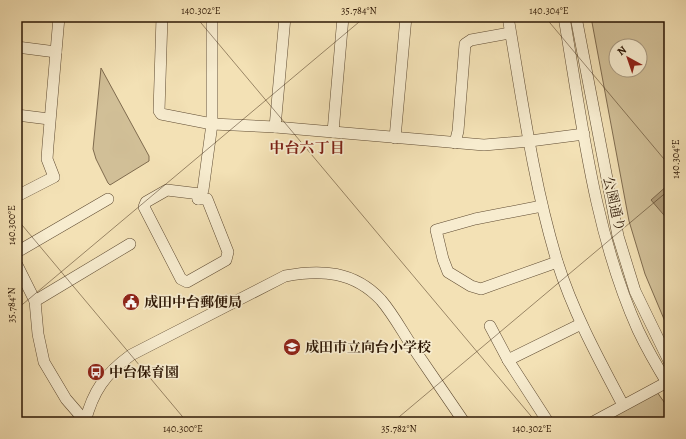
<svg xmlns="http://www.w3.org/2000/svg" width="686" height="439" viewBox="0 0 686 439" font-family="Alegreya,'Noto Serif JP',serif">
<rect width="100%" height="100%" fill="#f3e1b5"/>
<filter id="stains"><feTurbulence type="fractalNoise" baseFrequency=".005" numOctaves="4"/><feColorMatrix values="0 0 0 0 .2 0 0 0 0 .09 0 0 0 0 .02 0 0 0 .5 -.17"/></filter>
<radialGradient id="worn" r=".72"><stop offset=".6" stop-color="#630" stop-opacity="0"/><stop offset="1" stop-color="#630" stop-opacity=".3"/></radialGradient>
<g fill="#d1bf97" stroke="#7f6b4e" fill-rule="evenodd">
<path d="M591,17h78v314l-24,-57 -16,-53zM616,46h24v24h-24z"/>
<path d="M101,68l48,88v5l-39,24 -2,-2 -12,-24 -3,-10z"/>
<path d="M657,392l12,17v13h-66z"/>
</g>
<path fill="#b09c79" stroke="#7c674b" d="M669,184v37l-18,-21z"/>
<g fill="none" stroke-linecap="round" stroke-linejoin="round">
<defs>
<g id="minor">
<path d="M162,17l-3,94 2,3 51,10 63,3 209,18 46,-4 54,-7"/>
<path d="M508,17c14,81 25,165 49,244 16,51 41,97 66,144"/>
<path d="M564,17c18,105 30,215 74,313 9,19 20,38 31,56"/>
<path d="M576,17l42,219 17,55 34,70"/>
<path d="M17,47l39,5"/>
<path d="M17,115l32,4"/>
<path d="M275,127l10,-110"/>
<path d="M333,132l10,-115"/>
<path d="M395,138l11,-121"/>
<path d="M455,143l3,-12 7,-87 6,-4 39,-7"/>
<path d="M167,190l33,4 -2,5h9l21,53 -2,8 -39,22 -6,-3 -37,-72 2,-5z"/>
<path d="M17,196l37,-19 -7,-18 1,-14 11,-128"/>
<path d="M198,199l5,-9 9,-66v-107"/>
<path d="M542,206l-67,13 -39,11 7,29 5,13 23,14 10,3 76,-27"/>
<path d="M17,252l91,-53"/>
<path d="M17,265l18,36 3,33 6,28 22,37 19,22"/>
<path d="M35,301l95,-57"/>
<path d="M490,326l18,34 40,62"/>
<path d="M508,360l73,-36"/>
<path d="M85,422c8,-31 20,-48 46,-67l154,-79c36,-7 69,-5 96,24 12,14 21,31 31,46 17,25 35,51 52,76"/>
<path d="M593,422l76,-41"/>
</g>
</defs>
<use href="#minor" stroke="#5e4a31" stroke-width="12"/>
<use href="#minor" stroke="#f7eccf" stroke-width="11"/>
</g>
<path fill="none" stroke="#2d1705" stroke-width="1" stroke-opacity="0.45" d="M196,17l340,405M545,17l124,148M17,219l170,203M17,309l348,-292M393,422l276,-232"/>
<defs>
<symbol id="civic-disc" viewBox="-11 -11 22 22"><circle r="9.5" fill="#8f2418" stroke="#f7eccf"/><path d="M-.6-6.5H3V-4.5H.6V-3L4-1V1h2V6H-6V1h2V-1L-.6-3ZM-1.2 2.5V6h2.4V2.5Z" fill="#fff"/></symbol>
<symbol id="school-disc" viewBox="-11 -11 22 22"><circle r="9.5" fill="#8f2418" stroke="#f7eccf"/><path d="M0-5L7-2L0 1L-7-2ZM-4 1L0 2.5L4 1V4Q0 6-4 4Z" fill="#fff"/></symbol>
<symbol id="bus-disc" viewBox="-11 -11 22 22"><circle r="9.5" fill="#8f2418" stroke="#f7eccf"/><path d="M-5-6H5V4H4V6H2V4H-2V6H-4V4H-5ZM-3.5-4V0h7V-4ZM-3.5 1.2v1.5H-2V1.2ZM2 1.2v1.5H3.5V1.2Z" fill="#fff"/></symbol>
</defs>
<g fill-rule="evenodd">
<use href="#civic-disc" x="121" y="292" width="20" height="20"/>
<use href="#school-disc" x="282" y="337" width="20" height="20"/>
<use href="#bus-disc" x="86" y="362" width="20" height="20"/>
</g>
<g text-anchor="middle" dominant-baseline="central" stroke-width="3.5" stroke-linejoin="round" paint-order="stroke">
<g font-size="14" fill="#2d1705" stroke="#f7eccf">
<text transform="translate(614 204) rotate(77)">公園通り</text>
</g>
<g font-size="14" font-weight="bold" fill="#2d1705" stroke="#f7eccf" text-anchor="start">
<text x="144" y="302">成田中台郵便局</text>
<text x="305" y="347">成田市立向台小学校</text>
<text x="109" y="372">中台保育園</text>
</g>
<g font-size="15" font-weight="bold" fill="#7a1f14" stroke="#f7eccf">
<text x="307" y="148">中台六丁目</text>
</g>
</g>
<rect width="686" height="439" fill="none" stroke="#f3e1b5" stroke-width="44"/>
<g transform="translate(628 58) rotate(320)"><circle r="19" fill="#f7eccf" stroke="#a6977e"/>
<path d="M0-3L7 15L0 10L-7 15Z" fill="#8f2418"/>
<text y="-6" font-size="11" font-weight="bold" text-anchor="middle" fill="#2d1705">N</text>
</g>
<rect x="22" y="22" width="642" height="395" fill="none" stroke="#2d1705" stroke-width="1.5"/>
<g font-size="10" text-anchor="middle" fill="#2d1705">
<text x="201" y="14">140.302°E</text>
<text x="359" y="14">35.784°N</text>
<text x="549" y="14">140.304°E</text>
<text transform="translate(675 159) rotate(-90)" y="4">140.304°E</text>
<text transform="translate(11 225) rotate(-90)" y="4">140.300°E</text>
<text transform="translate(11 305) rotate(-90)" y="4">35.784°N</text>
<text x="183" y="432">140.300°E</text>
<text x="399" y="432">35.782°N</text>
<text x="532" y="432">140.302°E</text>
</g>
<rect width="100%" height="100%" filter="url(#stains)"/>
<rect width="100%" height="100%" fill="url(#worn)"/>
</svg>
